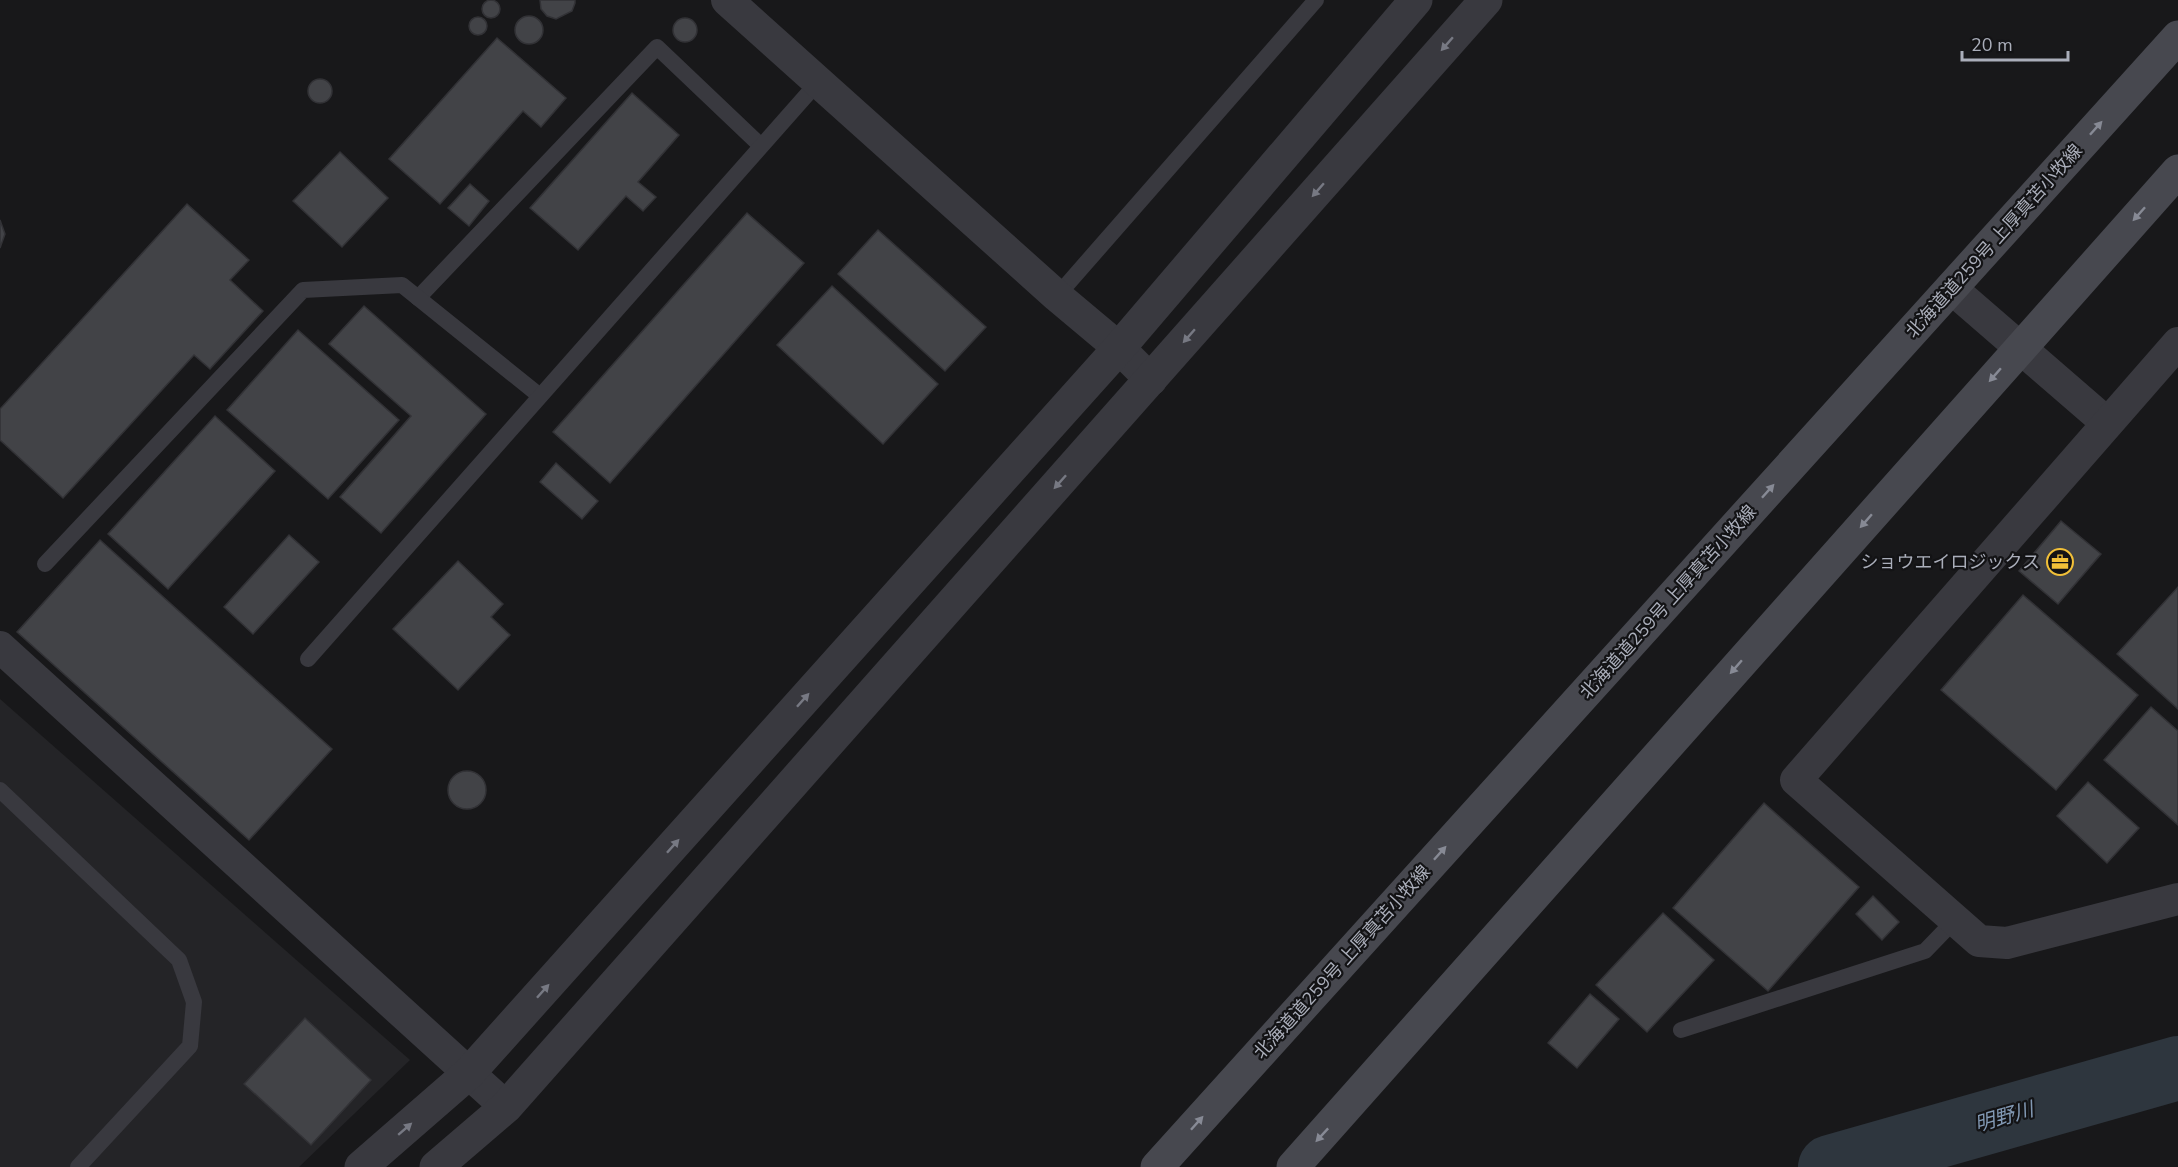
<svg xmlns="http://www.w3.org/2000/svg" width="2178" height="1167" viewBox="0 0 2178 1167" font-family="'Nunito Sans','Noto Sans JP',sans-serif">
<rect width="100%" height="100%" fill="#18181a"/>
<path fill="#242427" d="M0,699l410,361 -111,107h-299z"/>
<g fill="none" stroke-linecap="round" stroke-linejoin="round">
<path stroke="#2e363e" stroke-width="64" d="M1830,1167l348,-99"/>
</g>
<g fill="#424347" stroke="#323236" stroke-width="1.5">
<path d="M540,0h35v3l-3,8 -16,8 -9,-3 -6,-7z"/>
<circle cx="491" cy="9" r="9"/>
<circle cx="529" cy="30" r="14"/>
<circle cx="478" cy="26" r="9"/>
<circle cx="685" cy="30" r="12"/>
<path d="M497,38l69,60 -25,29 -18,-16 -83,93 -51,-45z"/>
<circle cx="320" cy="91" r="12"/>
<path d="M632,93l47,42 -41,47 18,15 -13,14 -17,-15 -48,54 -48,-42z"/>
<path d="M340,152l48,46 -46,49 -49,-46z"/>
<path d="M470,184l19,17 -20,25 -21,-18z"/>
<path d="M187,204l62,56 -19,20 33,31 -53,58 -16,-14 -131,143 -63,-58v-31z"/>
<path d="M747,213l57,50 -194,220 -57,-51z"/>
<path d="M0,220l5,14 -5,14z"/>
<path d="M878,230l108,97 -41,44 -107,-97z"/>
<path d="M832,286l106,98 -55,60 -106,-99z"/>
<path d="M364,306l122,108 -105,119 -41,-36 71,-81 -82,-72z"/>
<path d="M298,330l101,90 -71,79 -101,-89z"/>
<path d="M215,416l60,55 -107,118 -60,-55z"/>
<path d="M556,463l42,38 -16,18 -42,-37z"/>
<path d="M2061,521l40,33 -43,50 -39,-33z"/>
<path d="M289,535l30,27 -66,72 -29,-27z"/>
<path d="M100,540l232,209 -83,91 -232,-208z"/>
<path d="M458,561l45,43 -12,13 19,18 -52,55 -65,-61z"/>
<path d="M2178,587v122l-61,-55z"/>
<path d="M2023,595l115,100 -82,95 -115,-100z"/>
<path d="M2151,707l27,24v94l-74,-65z"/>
<circle cx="467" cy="790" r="19"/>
<path d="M2088,782l51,46 -32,35 -50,-47z"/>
<path d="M1764,803l95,84 -91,104 -95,-83z"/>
<path d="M1873,896l26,26 -17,18 -26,-26z"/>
<path d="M1663,913l51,47 -67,72 -51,-47z"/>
<path d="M1590,994l29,25 -42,49 -29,-25z"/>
<path d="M305,1018l66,62 -60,65 -67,-61z"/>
</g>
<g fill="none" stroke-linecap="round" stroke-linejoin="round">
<g stroke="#39393f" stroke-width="16">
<path d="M1057,296l259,-296"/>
<path d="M418,298l239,-251 104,99"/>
<path d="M45,564l258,-274 99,-5 138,111"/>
<path d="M308,659l511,-578"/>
<path d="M0,790l179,170 15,42 -4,44 -112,121"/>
<path d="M1681,1030l244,-79 30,-31"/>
</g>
<g stroke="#39393f" stroke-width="32">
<path d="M727,0l330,296 62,52 32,32"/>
<path d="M1951,288l156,135"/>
<path d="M2178,343l-382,437 183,161 28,2 171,-44"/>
<path d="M0,647l506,460"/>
</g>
<g stroke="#39393f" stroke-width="33">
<path d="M361,1167l108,-94 650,-725 297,-348"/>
<path d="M436,1167l70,-60 980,-1107"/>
</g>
<g stroke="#47484f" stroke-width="33">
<path d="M1157,1167l1021,-1130"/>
<path d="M1293,1167l885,-996"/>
</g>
</g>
<defs><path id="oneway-solid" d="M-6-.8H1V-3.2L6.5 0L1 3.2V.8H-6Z" transform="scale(1.5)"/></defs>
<g fill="#777983">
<use href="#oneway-solid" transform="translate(1447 44) rotate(131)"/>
<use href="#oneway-solid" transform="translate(1318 190) rotate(131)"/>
<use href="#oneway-solid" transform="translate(1189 336) rotate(131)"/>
<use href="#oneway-solid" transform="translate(1060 482) rotate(132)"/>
<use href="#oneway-solid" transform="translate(803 700) rotate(-48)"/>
<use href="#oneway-solid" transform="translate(673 846) rotate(-48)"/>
<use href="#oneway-solid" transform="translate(543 991) rotate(-48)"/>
<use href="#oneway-solid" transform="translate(405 1129) rotate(-41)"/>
</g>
<g fill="#878a95">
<use href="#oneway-solid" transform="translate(2096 128) rotate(-48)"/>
<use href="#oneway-solid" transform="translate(2139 214) rotate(132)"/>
<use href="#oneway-solid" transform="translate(1995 375) rotate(131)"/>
<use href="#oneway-solid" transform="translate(1768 491) rotate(-48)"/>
<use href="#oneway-solid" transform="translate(1866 521) rotate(131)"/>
<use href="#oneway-solid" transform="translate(1736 667) rotate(131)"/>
<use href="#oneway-solid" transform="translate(1440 853) rotate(-48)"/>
<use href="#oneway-solid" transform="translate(1197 1123) rotate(-48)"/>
<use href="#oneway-solid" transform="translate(1322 1135) rotate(133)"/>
</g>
<defs>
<symbol id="office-ring" viewBox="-11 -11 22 22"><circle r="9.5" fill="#131315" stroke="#f2c038" stroke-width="1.5"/><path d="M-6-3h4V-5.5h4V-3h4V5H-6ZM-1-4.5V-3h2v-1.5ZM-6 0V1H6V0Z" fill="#f2c038"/></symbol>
</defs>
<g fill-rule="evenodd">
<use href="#office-ring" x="2045" y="547" width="30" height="30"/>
</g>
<g text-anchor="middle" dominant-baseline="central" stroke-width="4.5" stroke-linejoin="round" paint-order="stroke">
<g font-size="18" fill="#aaaeba" stroke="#131315">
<text transform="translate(1994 241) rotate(-48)">北海道道259号 上厚真苫小牧線</text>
<text transform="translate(1668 602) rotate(-48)">北海道道259号 上厚真苫小牧線</text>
<text transform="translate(1342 962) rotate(-48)">北海道道259号 上厚真苫小牧線</text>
</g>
<g font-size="18" fill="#aaaeba" stroke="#131315" text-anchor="end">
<text x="2040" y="562">ショウエイロジックス</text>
</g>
<g font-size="20" font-style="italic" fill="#8299b4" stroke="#131315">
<text transform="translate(2004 1117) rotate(-16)">明野川</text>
</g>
</g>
<path d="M1962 51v9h106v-9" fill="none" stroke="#aaaeba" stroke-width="3"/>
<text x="1971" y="51" font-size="18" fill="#aaaeba" stroke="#131315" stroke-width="4.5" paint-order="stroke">20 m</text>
</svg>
